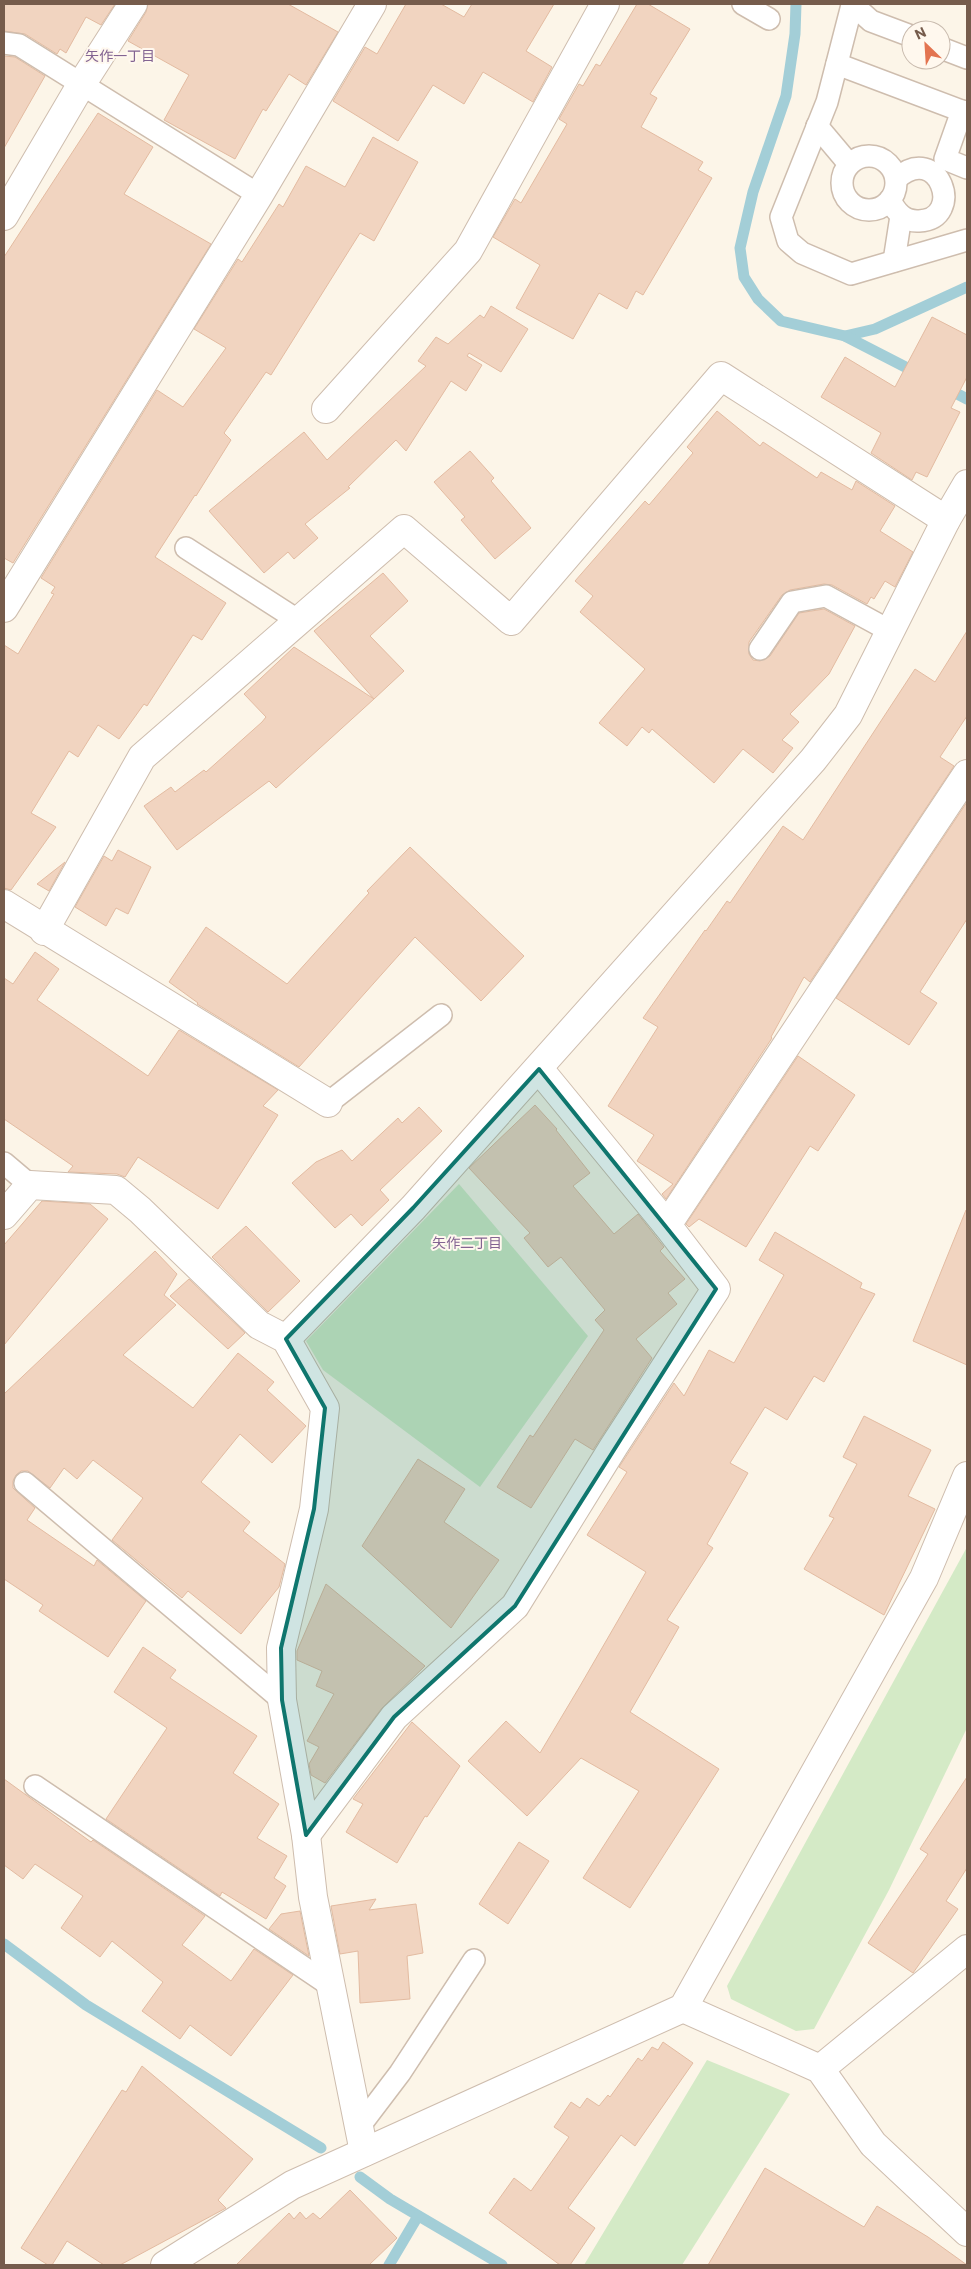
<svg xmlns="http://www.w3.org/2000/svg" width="971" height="2269" viewBox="0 0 971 2269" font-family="Commissioner,'Noto Sans JP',sans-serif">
<rect width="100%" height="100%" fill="#fcf5e8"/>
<g fill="#d4eac6">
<path d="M459,1184l129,152 -108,151 -157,-117 -17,-29z"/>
<path d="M967,1547v181l-78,162 -75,139 -18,2 -65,-32 -4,-13z"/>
<path d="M707,2060l83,34 -108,171h-98z"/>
</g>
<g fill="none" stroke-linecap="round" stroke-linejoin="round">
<g stroke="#a3ced7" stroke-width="11">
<path d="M796,4l-1,30 -9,62 -33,96 -13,56 4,29 14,22 23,22 64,15 30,-7 92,-42"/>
<path d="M845,336l74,38"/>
<path d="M944,387l23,12"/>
<path d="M4,1944l82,61 235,143"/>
<path d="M360,2177l30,22 112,66"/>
<path d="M389,2265l29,-49"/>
</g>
</g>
<g fill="#f1d4c0" stroke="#e3bba1">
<path d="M4,4h111l-14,21 -15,-8 -20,36 -6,-4 -3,5 -32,-20 -21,-3z"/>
<path d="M148,4h140l50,28 -32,53 -17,-11 -23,37 -3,-2 -28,50 -71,-39 25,-45 -61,-34 18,-29z"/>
<path d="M406,4h35l23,13 8,-13h82l-28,47 26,16 -19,35 -50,-30 -19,32 -31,-19 -35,56 -65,-40 32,-54 12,7z"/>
<path d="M637,4h11l42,25 -40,65 7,4 -16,29 62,35 -5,8 14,8 -69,117 -7,-4 -9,18 -28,-16 -26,46 -57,-31 24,-43 -47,-28 22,-38 6,4 46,-79 -8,-5 20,-35 4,2 13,-22 4,2z"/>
<path d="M4,56l11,1 30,19 -41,72z"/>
<path d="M98,113l55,34 -29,47 87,50 -198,319 -9,-5v-301z"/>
<path d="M373,137l45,25 -44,79 -14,-8 -89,142 -5,-3 -42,61 7,7 -35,56 -1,-1 -40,62 71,46 -24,37 -9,-5 -46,71 -3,-2 -25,35 -21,-14 -20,32 -9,-6 -38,62 25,14 -45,63 -7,-2v-243l14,9 36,-60 -3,-1 4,-6 -14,-9 116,-188 26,17 43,-59 -32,-19 44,-70 4,3 37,-58 4,3 23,-41 39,21z"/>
<path d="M491,306l37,23 -27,43 -32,-19 -2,3 15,9 -16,26 -15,-10 -45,70 -10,-11 -48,47 2,1 -45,36 13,14 -24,21 -6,-7 -24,21 -55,-62 95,-79 23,28 99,-94 -8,-5 18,-24 12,7 32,-29 4,3z"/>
<path d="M932,317l35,18v42l-16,31 9,4 -33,65 -11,-5 -4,8 -41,-27 10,-20 -60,-36 24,-40 50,30z"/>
<path d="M717,411l43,35 3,-4 54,36 4,-6 31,18 4,-9 39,25 -15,25 33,21 -18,35 -10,-6 -11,18 -3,-2 -4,7 -35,-19 -8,-1 -34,6 -8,5 -33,47v12l4,6 7,1 10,-5 29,-43 25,-4 31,17 -26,48 -39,40 9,8 -17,18 11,8 -20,25 -30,-24 -29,34 -62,-54 -3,4 -7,-6 -15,19 -28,-23 46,-54 -65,-57 13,-16 -18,-15 70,-80 4,4 44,-52 -6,-6z"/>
<path d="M470,451l24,27 -3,3 40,47 -36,31 -34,-39 4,-3 -31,-35z"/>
<path d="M383,573l25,28 -38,35 34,35 -30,28 -60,-68z"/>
<path d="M967,631v85l-27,41 14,9 -144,216 -6,-5 -33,60 1,1 -106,161 -4,-5 11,-10 -36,-23 17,-26 -46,-29 50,-79 -15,-9 62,-88 1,1 21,-30 3,2 53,-77 20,14 112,-171 20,13z"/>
<path d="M294,647l80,52 -98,89 -7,-7 -92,69 -33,-44 27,-19 4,5 29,-22 2,2 56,-50 4,-5 -22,-23z"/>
<path d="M967,802v117l-47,73 17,11 -28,42 -73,-47z"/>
<path d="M410,847l114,109 -43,45 -66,-64 -116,130 -102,-63 1,-1 -29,-21 37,-55 81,57 82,-91 -2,-2z"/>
<path d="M118,850l33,17 -23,47 -12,-6 -10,18 -31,-19 29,-51 8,5z"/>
<path d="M65,862l-16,29 -12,-7z"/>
<path d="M35,952l24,17 -22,31 111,76 31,-46 99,60 -15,16 15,9 -60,94 -80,-52 -13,20 -8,-3 -49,-2 5,-6 -69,-47v-141l9,6z"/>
<path d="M798,1056l57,39 -37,56 -8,-5 -64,101 -47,-28 -10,8 -3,-3z"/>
<path d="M535,1105l22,24 -1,1 34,43 -17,13 41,48 24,-20 26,33 -4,4 25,28 -17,14 9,11 -41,35 16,19 -59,92 -18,-11 -44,69 -34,-21 33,-52 3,2 71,-107 -9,-10 10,-10 -44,-53 -13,10 -24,-29 6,-5 -61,-65z"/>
<path d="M419,1107l23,24 -62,59 9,10 -27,26 -11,-12 -16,14 -43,-45 24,-21 26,-12 10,11 46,-43 4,5z"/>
<path d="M42,1201l48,3 18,15 -104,126v-100z"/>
<path d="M966,1210h1v155l-54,-24z"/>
<path d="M246,1226l54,55 -32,31 -56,-55z"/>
<path d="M775,1232l87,51 -2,5 15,6 -51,88 -10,-6 -27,44 -22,-13 -35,56 18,10 -41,71 6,4 -46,72 12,7 -49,85 89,57 -89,139 -47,-30 56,-87 -58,-33 -54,58 -59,-55 38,-40 34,32 40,-67 66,-114 -59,-37 40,-63 -8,-5 55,-84 10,13 25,-46 25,13 50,-88 -25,-15z"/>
<path d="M155,1251l22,23 -13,21 12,10 -53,50 70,53 45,-55 36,29 -7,8 39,36 -34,37 -32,-29 -39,48 49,40 -7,9 42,33 -6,23 -38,47 -53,-43 -6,7 -70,-58 31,-42 -50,-38 -16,19 -13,-11 -14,20 -22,-17h-7l-5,4 -3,6v7l22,20 -8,12 67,46 3,-6 49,41 -38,56 -69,-46 4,-6 -39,-26v-185z"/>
<path d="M189,1279l56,54 -17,16 -58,-53z"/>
<path d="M864,1416l67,34 -23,46 27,13 -51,106 -80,-46 30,-51 -5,-2 28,-52 -14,-7z"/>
<path d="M418,1459l47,30 -21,33 55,38 -48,68 -89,-82z"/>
<path d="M326,1584l99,82 -43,42 -57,75 -14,-8 -2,-11 10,-17 -12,-6 27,-47 -18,-8 6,-15 -25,-11v-9z"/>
<path d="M143,1647l33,23 -6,8 87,58 -24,37 46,31 -22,34 30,18 -13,22 12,8 -20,33 -44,-27 -2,4 -114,-77 61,-91 -53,-36z"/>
<path d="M412,1722l48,44 -33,51 -2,-1 -28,47 -51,-31 17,-28 -10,-5z"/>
<path d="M967,1777v91l-21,33 12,8 -45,64 -45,-30 60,-89 -8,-5z"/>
<path d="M4,1779l87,63 2,-2 112,76 -23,29 49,36 23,-32 39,26 -62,81 -41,-31 -10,14 -38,-28 21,-29 -51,-41 -12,16 -39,-29 22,-32 -48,-32 -12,15 -19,-14z"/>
<path d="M519,1842l30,19 -41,63 -29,-20z"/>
<path d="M376,1899l-7,11 47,-6 7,49 -16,3 3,43 -50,4 -2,-52 -18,3 -9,-48z"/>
<path d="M300,1911l9,45 -40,-27 12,-15z"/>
<path d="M663,2042l30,21 -58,83 -14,-11 -53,73 27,20 -25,37h-10l-71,-52 25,-35 17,13 38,-54 -15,-10 17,-25 9,6 7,-10 12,8 9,-11 2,2 28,-39 4,3 10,-14 6,3z"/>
<path d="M142,2066l111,93 -35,41 8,8 -106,57h-16l-37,-24 -15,24h-4l-27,-17 101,-158 4,2z"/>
<path d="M765,2168l99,59 13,-21 51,31 39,28h-259z"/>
<path d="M350,2190l47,48 -28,27h-133l53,-52 5,6 6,-7 6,7 7,-6 7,6z"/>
</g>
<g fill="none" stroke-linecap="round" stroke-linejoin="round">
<defs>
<g id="lane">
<path d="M743,4l26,15"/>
<path d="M852,4l19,17 40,15"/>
<path d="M852,5l-25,97 -46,115 7,24 14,12 49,21 116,-34"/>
<path d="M4,43l15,2 240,150"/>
<path d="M941,48l26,10"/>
<path d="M837,64l130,49"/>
<path d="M962,111l-17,48 22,9"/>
<path d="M817,126l32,38"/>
<circle cx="869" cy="183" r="27"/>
<path d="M890,200c6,12 14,22 29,21 47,-2 20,-81 -23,-42"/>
<path d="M894,261l7,-45"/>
<path d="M186,548l113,73"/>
<path d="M760,649l32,-47 34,-6 66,36"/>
<path d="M328,1103l113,-88"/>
<path d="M4,1163l26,22"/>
<path d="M25,1483l257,217"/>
<path d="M35,1786l296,200"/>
<path d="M359,2127l41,-54 74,-113"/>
</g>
<g id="street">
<path d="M4,216l77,-131 52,-81"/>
<path d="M326,409l142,-158 137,-247"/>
<path d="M4,608l255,-413 113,-191"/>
<path d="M4,904l324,199"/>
<path d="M44,931l98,-174 262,-228 107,92 210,-245 225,144"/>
<path d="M4,1215l26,-30 86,5 24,20 119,115 27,14 39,69 -11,101 -33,139 1,52 24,135 7,62 51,255"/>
<path d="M667,1225l300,-451"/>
<path d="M286,1339l127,-131 400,-448 35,-45 98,-195 21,-36"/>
<path d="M306,1835l88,-118 121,-111 99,-160 102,-157 -49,-64 -128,-156"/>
<path d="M683,2008l137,61 53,75 94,88"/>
<path d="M820,2069l147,-120"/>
<path d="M165,2265l127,-80 391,-177 241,-430 43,-102"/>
</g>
</defs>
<use href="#lane" stroke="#cebdae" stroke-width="24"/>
<use href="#street" stroke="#cebdae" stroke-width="30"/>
<use href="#lane" stroke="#fff" stroke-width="21"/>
<use href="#street" stroke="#fff" stroke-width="28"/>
</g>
<path fill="#0f766e" fill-opacity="0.2" stroke="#0f766e" stroke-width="4" stroke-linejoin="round" d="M539,1069l177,220 -201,317 -121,111 -88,118 -24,-135 -1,-52 33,-139 11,-101 -39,-69 127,-131z"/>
<g text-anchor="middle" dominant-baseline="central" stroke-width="4" stroke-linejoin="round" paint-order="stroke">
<g font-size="14" fill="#836492" stroke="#fff8ee">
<text x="120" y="55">矢作一丁目</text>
<text x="467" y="1242">矢作二丁目</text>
</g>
</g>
<rect width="971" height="2269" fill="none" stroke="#765c4c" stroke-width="10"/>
<g transform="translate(926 45) rotate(335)"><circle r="24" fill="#fff8ee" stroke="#c8baad"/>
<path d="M0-4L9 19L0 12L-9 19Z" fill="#e37450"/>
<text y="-8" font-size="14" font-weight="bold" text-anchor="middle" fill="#765c4c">N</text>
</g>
</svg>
